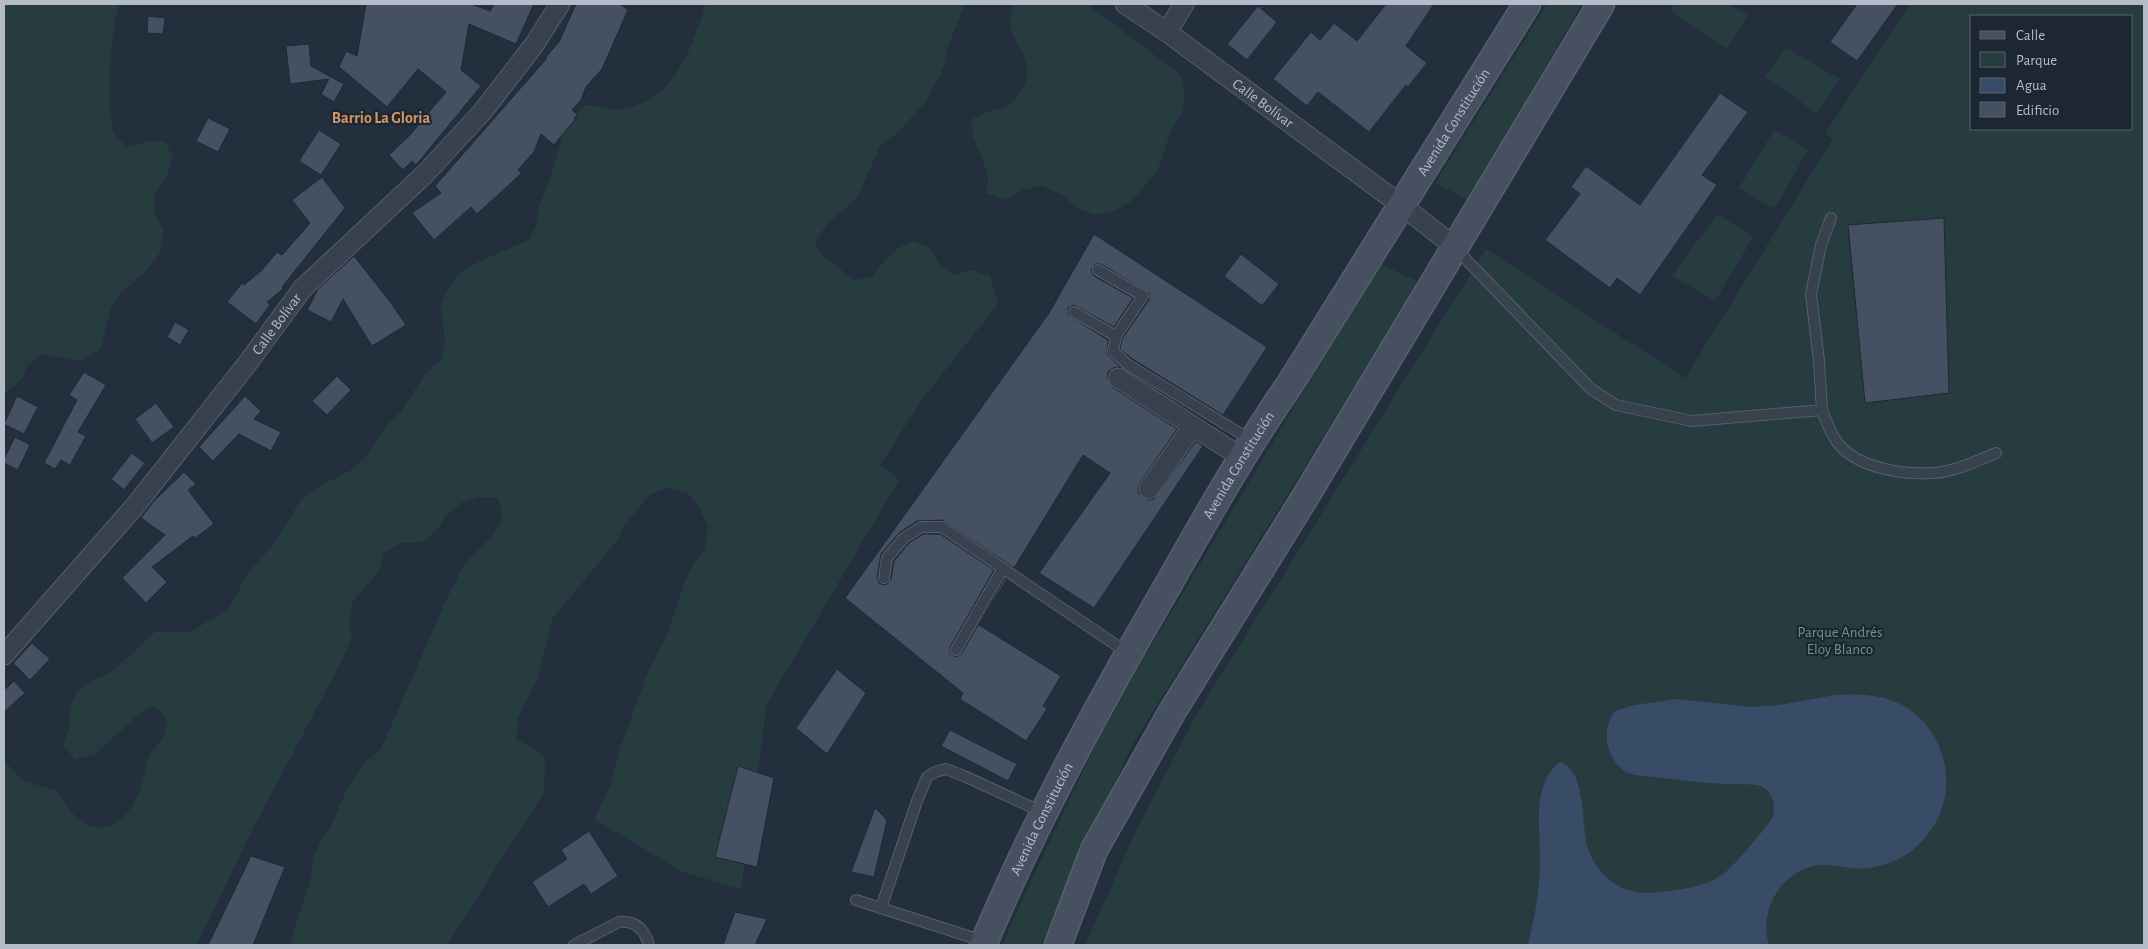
<svg xmlns="http://www.w3.org/2000/svg" width="2148" height="949" viewBox="0 0 2148 949" font-family="'Alegreya Sans',sans-serif">
<rect width="100%" height="100%" fill="#242f3e"/>
<g fill="#263c3f" fill-rule="evenodd">
<path d="M4,4h115c-8,22 -14,106 -5,129 2,5 9,10 13,14l18,-5 20,-1 8,17 -7,19 -11,17v20l8,16 -2,21 -11,16 -30,27 -10,17 -9,37 -19,13 -38,-7 -17,11 -4,13 -19,16z"/>
<path d="M705,4h260l-18,45 -3,18 -18,35 -29,31 -16,11 -24,54 -30,26 -12,18 8,15 32,23 18,-4c12,-18 20,-27 40,-35l17,6 9,17 15,11 17,-5 19,6 8,28 -74,93 -44,68 19,15 -132,224 -26,185 -58,-17 -89,-53 16,-33 10,-38 27,-74 20,-39 18,-54 8,-16 12,-16 3,-22 -9,-20 -12,-15 -19,-4 -18,6 -25,31 -9,17 -64,77 -15,61 -19,38 -2,22 17,7 12,12 -1,33 -97,153h-156l2,-12 18,-55 2,-20 7,-16 11,-15 14,-34 9,-15 12,-16 15,-13 66,-151 18,-35 27,-27 11,-19 -5,-19 -19,-1 -18,6 -15,12 -9,16 -16,11 -20,1 -17,9 -5,19 -26,30 -4,19 3,18 -16,34 -86,162 -53,111h-193v-185l17,20 37,11c20,43 58,52 80,4 6,-13 6,-28 12,-41 3,-5 9,-10 12,-15 3,-5 4,-13 5,-19l-13,-14 -16,9 -44,40 -19,4 -12,-14 6,-17 1,-20 7,-17 18,-12 17,-7 43,-40h36l38,-24 19,-35 25,-28 29,-47 14,-10 34,-17 15,-13 22,-33 15,-15 23,-36 16,-14 4,-18 -4,-37 7,-17 12,-14 18,-12 51,-22 8,-16 2,-18 13,-33 10,-37 9,-19 15,-12c7,0 35,6 37,5 42,-10 59,-40 73,-77 3,-10 8,-19 9,-29z"/>
<path d="M1015,4h72l95,72 3,23 -5,18 -10,16 -12,36 -24,30 -19,12 -20,4 -19,-8 -14,-13 -21,-8 -18,4 -19,10 -17,-7 1,-19 -15,-37 -1,-18c6,-3 12,-7 18,-8 6,-2 13,-2 18,-6 15,-10 24,-30 17,-47 -9,-21 -22,-28 -10,-54z"/>
<path d="M1547,4h35l-113,196 -34,-17z"/>
<path d="M1675,4h53l20,11 -21,33 -57,-37z"/>
<path d="M1910,4h234v941h-1059l50,-112 60,-116 291,-468 199,129 148,-239 -8,-5zM1972,16h160v113h-160z"/>
<path d="M1786,48l54,31 -24,34 -51,-37z"/>
<path d="M1774,130l34,20 -34,59 -35,-21z"/>
<path d="M1717,214l36,23 -38,64 -43,-25z"/>
<path d="M1380,264l39,18 -288,465 -90,198h-38l8,-21 98,-208z"/>
</g>
<path fill="#394c67" d="M1835,695c21,-1 43,-1 63,8 51,24 64,93 27,135 -18,21 -47,33 -74,30 -10,-1 -20,-4 -30,-3 -39,4 -63,44 -52,80h-241c6,-25 11,-50 12,-77 2,-33 -11,-82 20,-106 28,9 20,66 29,89 4,11 10,20 19,28 18,15 38,16 61,12 22,-3 42,-6 59,-21 10,-9 38,-42 44,-52 5,-11 1,-28 -12,-32 -10,-3 -23,-1 -34,-2 -24,-1 -47,-4 -71,-7 -8,-1 -19,-1 -26,-4 -10,-3 -18,-16 -21,-26 -3,-12 -1,-25 7,-36l20,-6 42,-6 75,8 27,-2z"/>
<g fill="#455162" stroke="#1f2835">
<path d="M366,4h105l19,7 4,-7h40l-18,40 -47,-20 -8,46 20,16 -65,79 -4,-4 -9,9 -14,-15 20,-19 37,-44 -28,-23 -31,38 -48,-40 7,-16 11,5z"/>
<path d="M576,4h44l8,6 -26,59 -16,18 -5,13 -9,10 5,4 -4,8 -19,23 -13,-11 -7,18 -16,18 4,3 -45,41 -6,-7 -37,33 -22,-27 29,-20 -6,-7 112,-128h-2l14,-16z"/>
<path d="M1386,4h48l-28,42 21,17 -19,24 -2,-2 -37,47 -51,-40 -11,14 -34,-27 38,-47 9,8 14,-17 23,18z"/>
<path d="M1857,4h41l-41,57 -27,-19z"/>
<path d="M1258,6l19,16 -30,38 -20,-16z"/>
<path d="M148,16l17,2 -2,16 -16,-1z"/>
<path d="M309,44l2,22 33,18 -10,18 -13,-8 8,-15 -39,5 -4,-38z"/>
<path d="M1720,93l28,19 -46,63 15,10 -77,110 -23,-17 -7,10 -65,-48 35,-46 -9,-7 15,-21 54,39z"/>
<path d="M208,118l22,11 -12,23 -22,-11z"/>
<path d="M319,130l22,14 -20,31 -22,-14z"/>
<path d="M322,177l23,31 -63,79 1,2 -16,13 3,3 -14,19 -29,-22 15,-19 2,2 18,-15 15,-18 5,3 28,-32 -18,-23z"/>
<path d="M1944,218l5,175 -84,10 -17,-178z"/>
<path d="M1094,234l173,113 -44,68 -92,-57 -11,-9 2,-10 27,-39v-7l-48,-29h-6l-4,6 3,6 39,22 -19,29 -40,-22 -6,3v7l40,25 -1,14 13,13 -7,1 -5,4 -1,6 5,9 65,42 -37,54 -2,6 1,5 9,6 6,-1 42,-58 7,5 -109,162 -55,-35 71,-100 -27,-18 -69,113 -72,-48 -25,1 -18,12 -18,21 -4,23 2,6 4,2 4,-1 4,-5 3,-18 15,-18 14,-9h17l54,36 -44,77v6l6,4 6,-4 43,-75 2,1 -28,46 82,51 -18,30 4,3 -21,32 -66,-42 3,-6 -118,-95 204,-285z"/>
<path d="M1241,254l38,30 -17,22 -38,-30z"/>
<path d="M354,256l37,47 15,22 -34,21 -29,-47 -12,23 -24,-12 11,-21z"/>
<path d="M175,322l14,8 -9,15 -13,-8z"/>
<path d="M84,372l22,13 -28,47 8,4 -16,29 -9,-5 -6,9 -11,-6 33,-63 -8,-5z"/>
<path d="M337,376l14,14 -24,25 -15,-14z"/>
<path d="M17,396l21,11 -14,27 -20,-10z"/>
<path d="M245,396l16,15 -7,8 27,13 -10,19 -32,-17 -26,27 -14,-14z"/>
<path d="M156,403l18,24 -22,16 -17,-24z"/>
<path d="M15,437l15,8 -12,25 -14,-7v-4z"/>
<path d="M132,453l13,10 -21,27 -13,-11z"/>
<path d="M184,472l12,12 -8,6 26,34 -19,14 -2,-2 -41,31 15,15 -21,21 -24,-25 43,-43 -24,-17 12,-16z"/>
<path d="M32,643l18,16 -20,21 -17,-17z"/>
<path d="M837,669l29,24 -39,61 -31,-26z"/>
<path d="M14,681l11,12 -21,19v-22z"/>
<path d="M950,730l67,34 -9,17 -67,-35z"/>
<path d="M738,766l36,12 -17,89 -42,-10z"/>
<path d="M875,808l12,12 -13,57 -23,-5z"/>
<path d="M589,831l29,45 -27,18 -7,-10 -36,23 -16,-25 35,-23 -6,-9z"/>
<path d="M251,856l34,11 -32,78h-45z"/>
<path d="M735,912l32,7 -12,26h-32z"/>
</g>
<g fill="none" stroke-linecap="round" stroke-linejoin="round">
<defs>
<g id="lane">
<path d="M1455,248l136,141 25,16 76,16 130,-11 -3,-49 -8,-67 10,-49 10,-27"/>
<path d="M1098,270l45,26 -27,40 -3,15 14,13 124,76"/>
<path d="M1074,312l42,24"/>
<path d="M1822,410c4,11 8,22 15,32 19,26 66,33 96,31 21,-1 44,-12 63,-20"/>
<path d="M884,578l3,-20 17,-20 17,-11h21l186,126"/>
<path d="M956,650l47,-82"/>
<path d="M856,900l127,41"/>
<path d="M881,908l36,-107 10,-24 8,-5 11,-3 18,7 78,36"/>
<path d="M574,945l45,-23c17,-2 26,8 30,23"/>
</g>
<g id="street">
<path id="s1" d="M1125,4l42,28 234,173 54,42"/>
<path d="M1167,32l17,-28"/>
<path d="M1118,378l123,79"/>
<path d="M1149,489l43,-62"/>
<path id="s2" d="M4,655l131,-149 112,-142 56,-76 122,-114 58,-63 51,-66 26,-41"/>
</g>
<g id="secondary">
<path id="s3" d="M983,945c52,-124 117,-243 185,-360 39,-69 77,-136 122,-201l237,-380"/>
<path d="M1058,945l36,-95 78,-138 132,-213 297,-495"/>
</g>
</defs>
<use href="#lane" stroke="#565f6c" stroke-width="12"/>
<use href="#street" stroke="#565f6c" stroke-width="21"/>
<use href="#secondary" stroke="#565f6c" stroke-width="29"/>
<use href="#lane" stroke="#38414e" stroke-width="10"/>
<use href="#street" stroke="#38414e" stroke-width="19"/>
<use href="#secondary" stroke="#465061" stroke-width="26"/>
</g>
<g text-anchor="middle" dominant-baseline="central" stroke-width="4.5" stroke-linejoin="round" paint-order="stroke">
<g font-size="15" fill="#b4bcc9" stroke="#1d2633">
<text stroke="none"><textPath href="#s1" startOffset="170">Calle Bolívar</textPath></text>
<text stroke="none"><textPath href="#s3" startOffset="949">Avenida Constitución</textPath></text>
<text stroke="none"><textPath href="#s2" startOffset="429">Calle Bolívar</textPath></text>
<text stroke="none"><textPath href="#s3" startOffset="544">Avenida Constitución</textPath></text>
<text stroke="none"><textPath href="#s3" startOffset="139">Avenida Constitución</textPath></text>
</g>
<g font-size="15" fill="#6b9a76" stroke="#1d2633">
<text x="1840" y="632">Parque Andrés<tspan x="1840" dy="17">Eloy Blanco</tspan></text>
</g>
<g font-size="16" font-weight="bold" fill="#d59563" stroke="#1d2633">
<text x="381" y="118">Barrio La Gloria</text>
</g>
</g>
<rect width="2148" height="949" fill="none" stroke="#b4bcc9" stroke-width="10"/>
<rect x="1970" y="15" width="162" height="115" fill="#1d2633" stroke="#59626f"/>
<rect x="1980" y="31" width="25" height="8" fill="#465061" stroke="#59626f"/>
<text x="2016" y="40" font-size="15" fill="#b4bcc9">Calle</text>
<rect x="1980" y="52" width="25" height="15" fill="#263c3f" stroke="#59626f"/>
<text x="2016" y="65" font-size="15" fill="#b4bcc9">Parque</text>
<rect x="1980" y="78" width="25" height="15" fill="#394c67" stroke="#59626f"/>
<text x="2016" y="90" font-size="15" fill="#b4bcc9">Agua</text>
<rect x="1980" y="102" width="25" height="15" fill="#455162" stroke="#59626f"/>
<text x="2016" y="115" font-size="15" fill="#b4bcc9">Edificio</text>
</svg>
